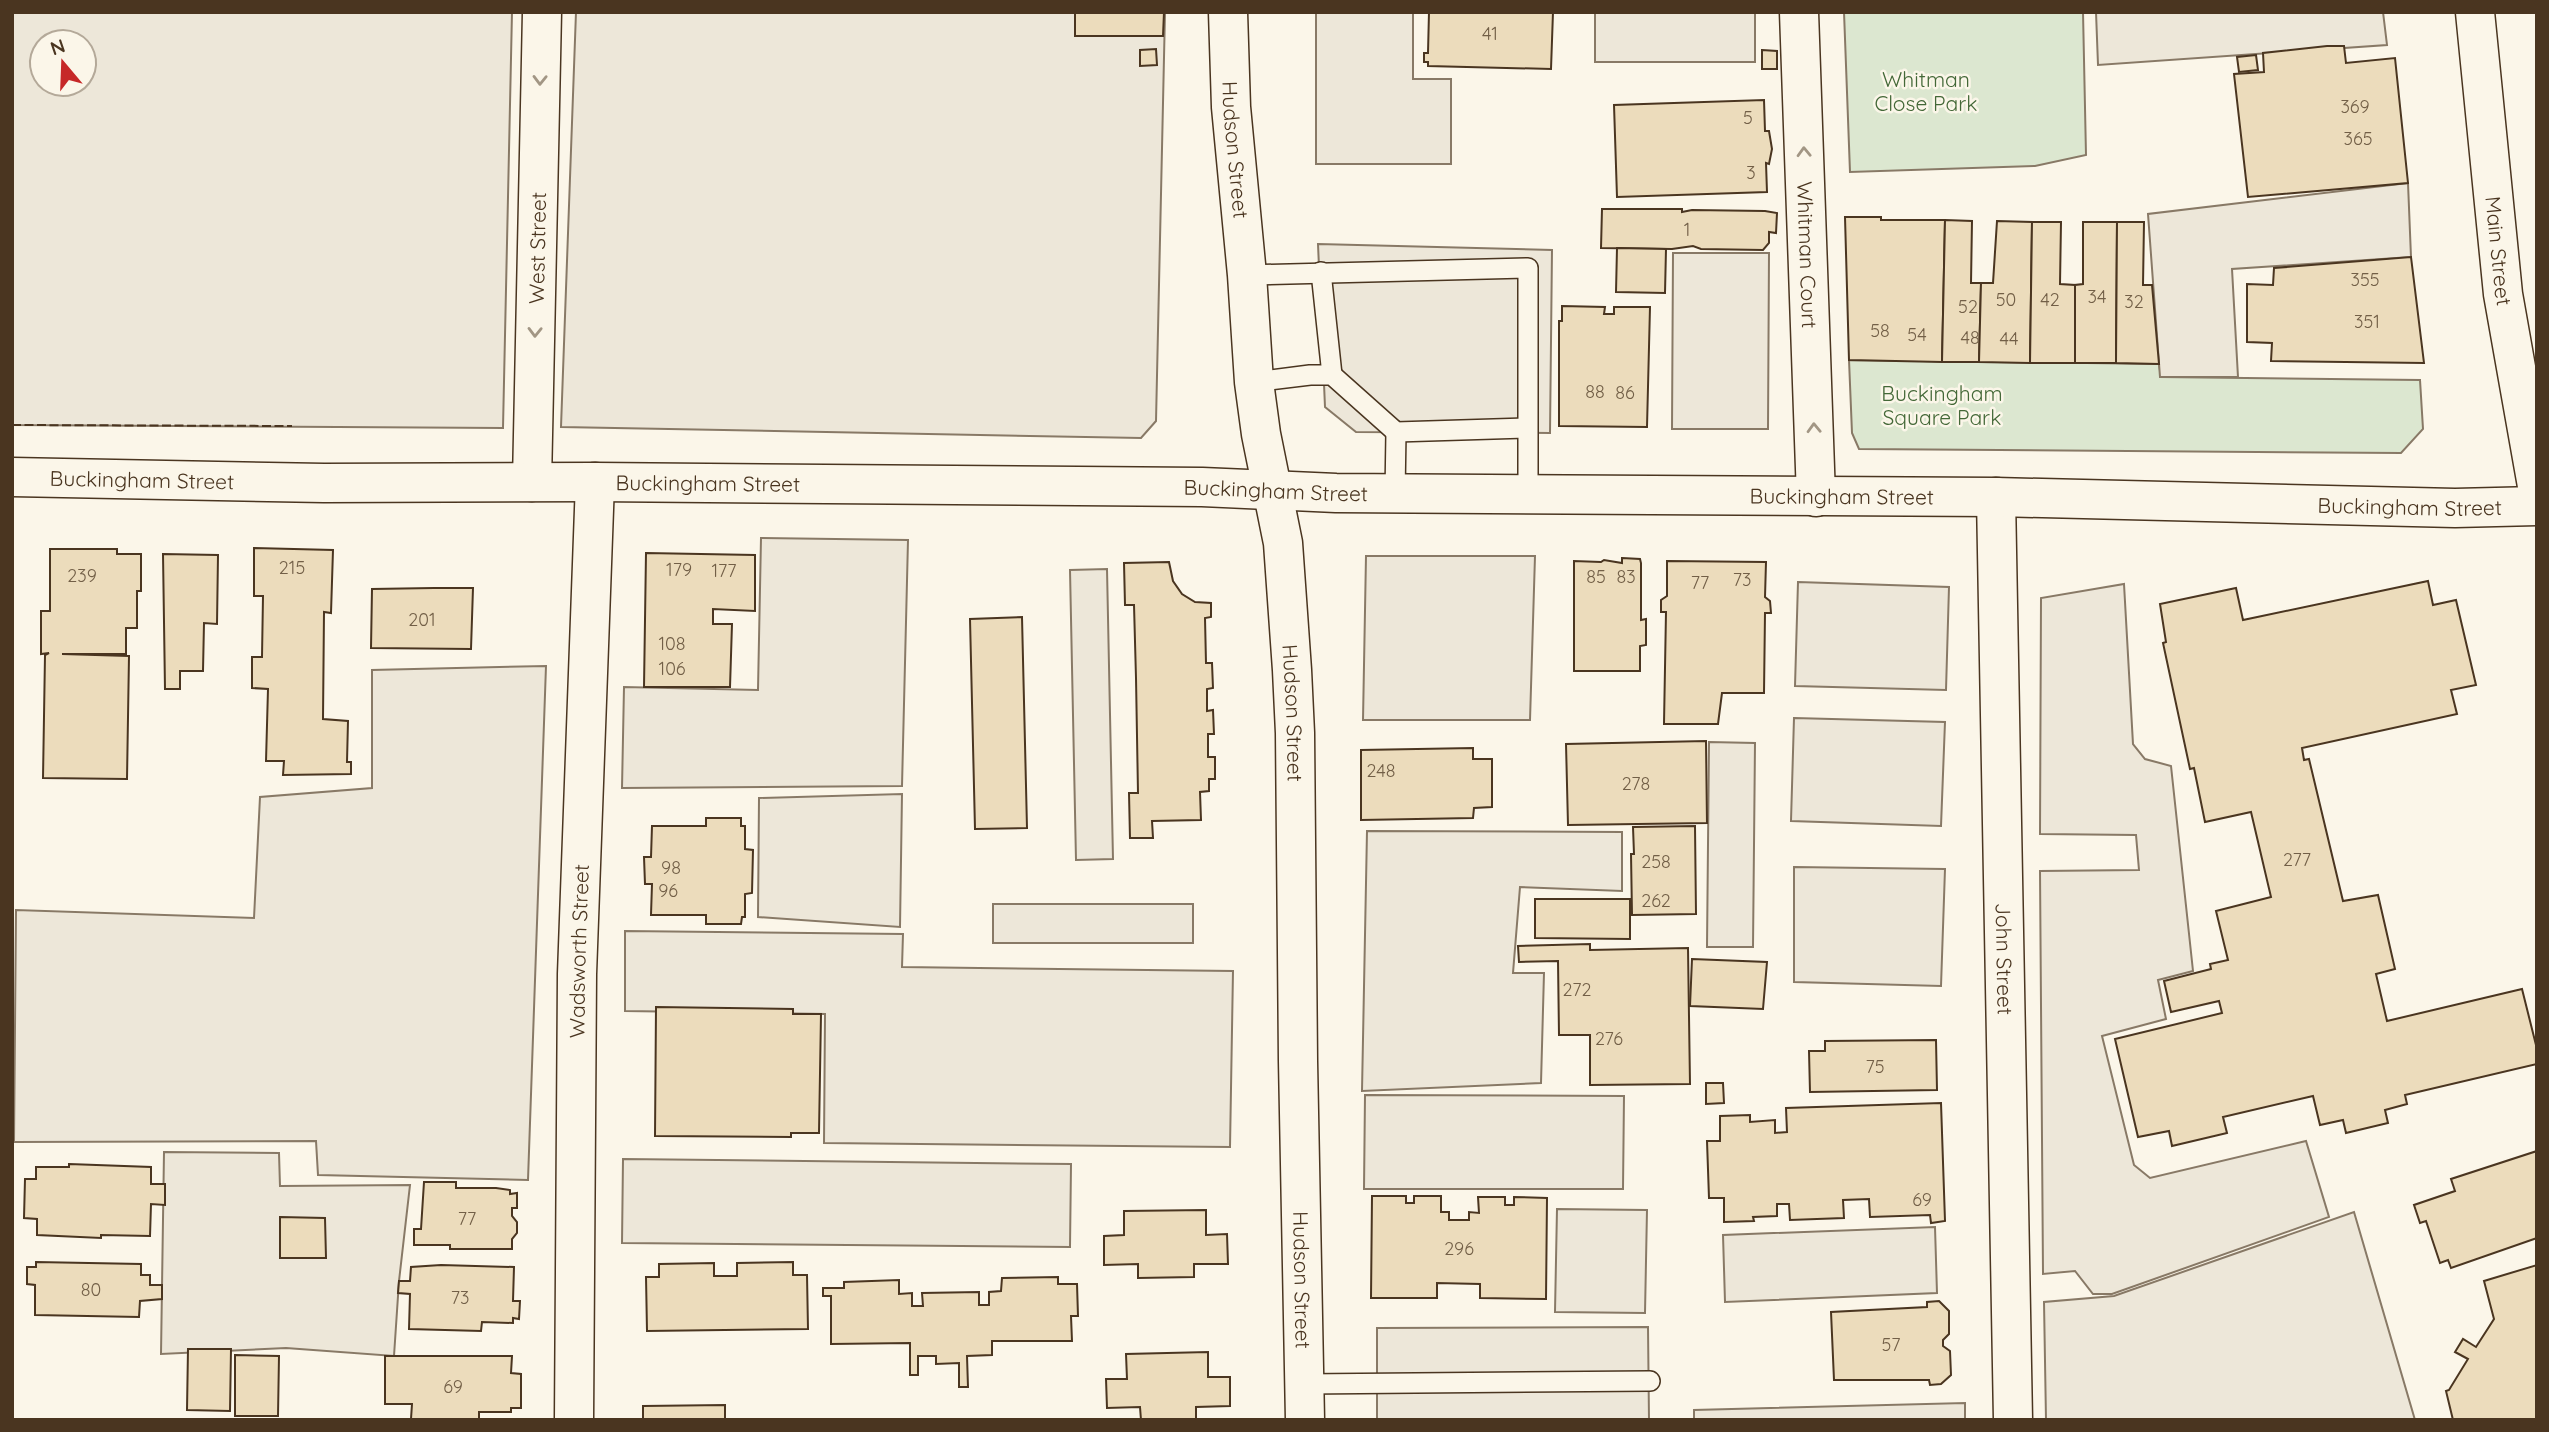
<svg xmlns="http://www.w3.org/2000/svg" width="2549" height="1432" viewBox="0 0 2549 1432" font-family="Quicksand,sans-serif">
<rect width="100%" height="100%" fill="#fbf6e9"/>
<g fill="#dce7d0" stroke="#887966" stroke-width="2">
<path d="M1844,12h239l3,143 -51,11 -185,6z"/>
<path d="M1849,360l310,4 2,13 259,3 3,49 -22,24 -542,-4 -7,-16z"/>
</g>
<g fill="#ede7d9" stroke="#887966" stroke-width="2" fill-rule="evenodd">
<path d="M12,12h500l-9,416 -491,-3zM42,42h42v42h-42z"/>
<path d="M576,12h589l-9,409 -15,17 -580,-11z"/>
<path d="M1316,12h97v67h38v85h-135z"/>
<rect x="1595" y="12" width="160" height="50"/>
<path d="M2096,12h287l4,33 -289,20z"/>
<path d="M2408,183l3,74 -179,12 6,108h-78l-12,-163z"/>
<path d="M1318,244l234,6 -2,183 -194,-1 -31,-25z"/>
<path d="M1673,253h96l-1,176h-96z"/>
<path d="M761,538l147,2 -6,246 -280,2 2,-101 134,3z"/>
<path d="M1366,556h169l-5,164h-167z"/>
<path d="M1107,569l6,290 -37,1 -6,-290z"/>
<path d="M1798,582l151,5 -3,103 -151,-4z"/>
<path d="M2124,584l9,160 12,15 26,7 22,205 -35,9 8,39 -64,17 32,129 16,13 156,-37 23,76 -217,77h-19l-18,-23 -32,3 -3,-403 99,-1 -3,-35 -96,-1 1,-236z"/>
<path d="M546,666l-18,514 -210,-5 -2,-34 -302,1 2,-232 238,8 6,-121 112,-9v-118z"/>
<path d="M1794,718l151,4 -4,104 -150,-5z"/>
<path d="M1709,742l46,1 -2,204h-46z"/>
<path d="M902,794l-2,133 -142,-10 1,-119z"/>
<path d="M1367,831l255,1v59l-102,-4 -7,86h31l-3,110 -179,8z"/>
<path d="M1794,867l151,2 -4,117 -147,-4z"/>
<rect x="993" y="904" width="200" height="39"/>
<path d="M625,931l278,3 -1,33 331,4 -3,176 -406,-4 1,-129 -200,-3z"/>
<path d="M1365,1095l259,1 -1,93h-259z"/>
<path d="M164,1152l115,1 1,33 130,-1 -11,96 -5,75 -108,-8 -125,6z"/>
<path d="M623,1159l448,5 -1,83 -448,-4z"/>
<path d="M1557,1209l90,1 -2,103 -90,-1z"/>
<path d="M2354,1212l61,208h-369l-2,-118 70,-6z"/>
<path d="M1935,1227l2,66 -212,9 -2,-67z"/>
<path d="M1648,1327l1,93h-272v-92z"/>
<path d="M1965,1403v17h-271v-10z"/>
</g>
<g fill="#ecdcbc" stroke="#4a3520" stroke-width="2">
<path d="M1075,12h89l-1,24h-88z"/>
<path d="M1429,12h124l-2,57 -123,-3v-4h-4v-9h4z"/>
<path d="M2327,46h17l2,17 49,-5 13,125 -160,14 -14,-123 30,-2 -1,-19z"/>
<path d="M1156,49l1,16 -17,1v-16z"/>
<path d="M1762,50l15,1v18h-15z"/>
<path d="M2256,55l2,15 -19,2 -2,-15z"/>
<path d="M1764,100l1,31h4l3,18 -3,15 -3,-1 1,29 -150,5 -3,-92z"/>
<path d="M1602,209h80v3l10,-2 73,1 12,2 -1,20 -7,-1v11l-6,7 -62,-1 -8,-3 -21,3 -71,-1z"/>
<path d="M1845,217h36v3h64l-3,142 -93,-2z"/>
<path d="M1945,220l27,1 -1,62h10l-2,79h-37z"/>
<path d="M1997,221l35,1 -2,141 -51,-1 2,-79h12z"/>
<path d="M2032,222h29l-1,62 15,1v78h-45z"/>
<path d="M2083,222h34l-1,141h-41v-78l8,-1z"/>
<path d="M2117,222h27l-1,63h9l7,79 -43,-1z"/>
<path d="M1617,248l49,1 -1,44 -49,-1z"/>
<path d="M2411,257l13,106 -153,-2 1,-18 -25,-1v-58l26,1 1,-17z"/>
<path d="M1562,306l43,1 -1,7h10v-7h36l-3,120 -88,-1v-105h3z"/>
<path d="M254,548l79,2 -2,63 -7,-1 -1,107 25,2 -1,41h4v12l-68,1 1,-14h-18l2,-72 -16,-1v-31h10l1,-61h-9z"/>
<path d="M50,549h67v5h24v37h-4v37h-11v26h-64l67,2 -2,123 -84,-1 2,-123 4,-2 -8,1v-43h9z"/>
<path d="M646,553l109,2v56l-42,-2v15h19l-2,63h-86z"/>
<path d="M163,554l55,1 -1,69 -13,-1 -1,48h-23v18h-15z"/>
<path d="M1622,558l18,1 1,4v57l5,-1v26l-6,1v25h-66v-110l27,1 3,-2 18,3z"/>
<path d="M1667,561l99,1 -1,35 5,4 1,12h-6l-1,80h-42l-4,31h-54l2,-112h-5v-12l6,-4z"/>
<path d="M1169,562l4,19 9,13 13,8 16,1v14l-6,1 1,45h6l1,25 -6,1v22l6,-1 1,24h-6v23h7v22h-6v12l-9,1 1,28 -49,1 1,17h-23l-1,-45h9l-2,-115 -2,-73h-9l-1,-42z"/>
<path d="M2428,581l5,24 23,-5 20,85 -25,5 6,24 -155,34 2,12 5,-1 34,142 35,-6 17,74 -19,5 11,47 135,-32 15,60v15l-132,31 2,9 -22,6 3,13 -42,10 -3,-13 -23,5 -7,-29 -90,21 4,16 -55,13 -3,-15 -31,6 -23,-98 107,-26 -3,-12 -48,11 -7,-31 47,-12 -1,-5 18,-4 -12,-49 55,-14 -20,-85 -46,10 -11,-54 -4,1 -27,-126 3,-1 -6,-38 76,-16 7,32z"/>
<path d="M434,588h39l-2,61 -100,-1 1,-59z"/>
<path d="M1022,617l5,211 -52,1 -5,-210z"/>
<path d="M1706,741l1,82 -139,2 -2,-81z"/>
<path d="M1473,748v11h19v48l-18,1 -1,10 -112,2v-70z"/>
<path d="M706,818h35v8h4v23l8,1 -1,43 -7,1v23h-3l-1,7h-35v-9h-55l1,-31h-7l-1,-27h7l1,-31h54z"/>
<path d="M1695,826l1,88 -64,1 -1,-61h3l-1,-27z"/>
<path d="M1535,899h95v40l-95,-1z"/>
<path d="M1590,944v6l98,-2 2,136 -100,1v-50h-31l-1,-74 -39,1 -1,-16z"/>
<path d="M1692,959l75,3 -4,47 -73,-3z"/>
<path d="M656,1007l137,2v5h28l-2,119h-28v4l-136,-1z"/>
<path d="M1936,1040l1,50 -127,2 -1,-41h16v-10z"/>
<path d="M1706,1083h17l1,20 -18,1z"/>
<path d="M1941,1103l4,118 -14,2 -1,-8 -60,2 -1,-18 -26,1 1,18 -54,2 -1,-16h-12v12l-24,1 1,4 -30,1v-24h-15l-2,-57h13v-25l30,-1v7l25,-2v13l12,-1 -1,-24z"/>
<path d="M2537,1151v87l-86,30 -3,-8 -8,3 -14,-42 -6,2 -6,-18 41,-14 -4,-12z"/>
<path d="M69,1164l82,3v17h14v21l-14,-1 -1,32 -49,-1v3l-64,-3v-16l-13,-1 1,-39h11v-12h33z"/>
<path d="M424,1182h32v6h40l14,2v4l7,-1v15h-5v8l5,6v11l-5,6v10h-62v-4h-36v-16h7z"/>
<path d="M1372,1196h34v7h8v-7h27v16h8v8h20v-8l10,1 -1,-16h27v8h9v-8l33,1 -1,101 -66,-1v-14l-43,-1v15h-66z"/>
<path d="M1206,1210v25l21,-1 1,30h-34v13l-56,1v-14l-34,1v-29l20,-1v-24z"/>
<path d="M280,1217l45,1 1,40h-46z"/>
<path d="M36,1262l105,2v11h9v10h12v14l-22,2 -1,16 -104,-2v-30l-8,-1v-17h9z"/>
<path d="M793,1262v13h14l1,54 -161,2 -1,-54h13v-13l55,-1v13h23v-13z"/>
<path d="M441,1265l73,2 -1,34h7l-1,18 -6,-1v5l-31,-1 -1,9 -72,-2 1,-35 -12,-1 1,-12h11l1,-14z"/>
<path d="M2537,1265v155h-84l-7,-29 3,-1 19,-31 -13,-7 8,-13 13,8 18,-28 -10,-38z"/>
<path d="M1058,1277v7h19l1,32h-7l1,25h-80v14l-25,1 1,31h-9v-24l-23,1v-8h-18v19h-8v-32l-79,1v-48h-8v-8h21v-6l55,-2v14l13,-1v13h11l-1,-13 57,-1v13h10v-13l12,-1 1,-13z"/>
<path d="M1939,1301l10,10v23l-6,6v6l7,5 1,24 -10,9 -11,1 -1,-5h-95l-3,-68 96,-5v-5z"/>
<path d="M188,1349h43l-1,62 -43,-1z"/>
<path d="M1208,1352v25h22v29l-34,1v13h-55l-1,-13 -33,1 -1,-29h21l-1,-25z"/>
<path d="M235,1355l44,1 -1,60h-43z"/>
<path d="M385,1356h127l-1,17 10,1v34h-10v4h-32v8l-68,-1 1,-15h-27z"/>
<path d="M725,1405v15h-82v-14z"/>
</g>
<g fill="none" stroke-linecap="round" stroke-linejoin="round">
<defs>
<g id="service">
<path d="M1321,272l11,103"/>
<path d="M1247,275l281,-7v226"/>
<path d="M1254,382l56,-7h22l64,57 131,-4"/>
<path d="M1395,494l1,-62"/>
<path d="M1305,1384l345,-3"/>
</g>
<g id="minor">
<path id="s1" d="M1799,12l17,485"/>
<path id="s2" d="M532,482l10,-470"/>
<path id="s3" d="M1996,497l17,923"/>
<path id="s4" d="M574,1420l3,-446 18,-492"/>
</g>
<g id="tertiary">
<path id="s5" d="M1228,12l3,95 16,168 7,107 7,52 22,109 9,127 3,63 3,328 7,359"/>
<path id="s6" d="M12,477l312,6 271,-1 607,5 134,6 660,4 459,11 82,-2"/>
</g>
<g id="primary">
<path id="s7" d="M2475,12l28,282 34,192"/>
</g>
</defs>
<use href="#service" stroke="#4a3520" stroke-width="22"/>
<use href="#minor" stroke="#4a3520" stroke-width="41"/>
<use href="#tertiary" stroke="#4a3520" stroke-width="41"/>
<use href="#primary" stroke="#4a3520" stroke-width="41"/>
<use href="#service" stroke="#fbf6e9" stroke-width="19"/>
<use href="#minor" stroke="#fbf6e9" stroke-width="38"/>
<use href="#tertiary" stroke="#fbf6e9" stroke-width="38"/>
<use href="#primary" stroke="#fbf6e9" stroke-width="38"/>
<path stroke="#4a3520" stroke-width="2" stroke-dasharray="9 3.5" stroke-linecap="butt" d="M12,425l280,1"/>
</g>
<defs><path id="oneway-chevron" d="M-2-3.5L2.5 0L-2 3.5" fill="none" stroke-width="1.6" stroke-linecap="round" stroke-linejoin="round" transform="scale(1.75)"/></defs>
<g stroke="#a29684">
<use href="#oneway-chevron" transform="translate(540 80) rotate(91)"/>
<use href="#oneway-chevron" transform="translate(1804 152) rotate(-92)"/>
<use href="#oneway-chevron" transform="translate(535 332) rotate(91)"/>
<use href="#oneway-chevron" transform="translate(1814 428) rotate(-92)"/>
</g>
<g text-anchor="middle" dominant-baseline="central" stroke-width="5" stroke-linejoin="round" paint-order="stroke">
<g font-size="18" fill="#725f47">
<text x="1490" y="33">41</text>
<text x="2355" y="106">369</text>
<text x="1748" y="117">5</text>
<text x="2358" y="138">365</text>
<text x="1751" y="172">3</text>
<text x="1687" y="229">1</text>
<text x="2365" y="279">355</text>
<text x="2097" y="296">34</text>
<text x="2006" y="299">50</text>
<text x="2050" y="299">42</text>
<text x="2134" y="301">32</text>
<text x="1968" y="306">52</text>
<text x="2367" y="321">351</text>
<text x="1880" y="330">58</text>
<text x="1917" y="334">54</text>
<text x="1970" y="337">48</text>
<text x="2009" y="338">44</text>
<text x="1595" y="391">88</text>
<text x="1625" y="392">86</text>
<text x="292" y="567">215</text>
<text x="679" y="569">179</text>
<text x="724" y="570">177</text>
<text x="82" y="575">239</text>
<text x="1596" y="576">85</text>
<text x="1626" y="576">83</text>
<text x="1742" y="579">73</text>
<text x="1700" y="582">77</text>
<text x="422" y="619">201</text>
<text x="672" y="643">108</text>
<text x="672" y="668">106</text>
<text x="1381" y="770">248</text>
<text x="1636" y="783">278</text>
<text x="2297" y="859">277</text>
<text x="1656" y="861">258</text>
<text x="671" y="867">98</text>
<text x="668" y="890">96</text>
<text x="1656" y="900">262</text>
<text x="1577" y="989">272</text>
<text x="1609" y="1038">276</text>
<text x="1875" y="1066">75</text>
<text x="1922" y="1199">69</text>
<text x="467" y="1218">77</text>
<text x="1459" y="1248">296</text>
<text x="91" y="1289">80</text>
<text x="460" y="1297">73</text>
<text x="1891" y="1344">57</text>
<text x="453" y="1386">69</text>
</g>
<g font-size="21" fill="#436837" stroke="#fbf6e9">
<text x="1926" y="79">Whitman<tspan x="1926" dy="24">Close Park</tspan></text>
<text x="1942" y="393">Buckingham<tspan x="1942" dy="24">Square Park</tspan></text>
</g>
<g font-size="21" fill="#4a3520" stroke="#fbf6e9">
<text stroke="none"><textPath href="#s5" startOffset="138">Hudson Street</textPath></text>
<text stroke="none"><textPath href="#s2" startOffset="234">West Street</textPath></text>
<text stroke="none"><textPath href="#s7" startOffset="240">Main Street</textPath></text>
<text stroke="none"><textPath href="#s1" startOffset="243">Whitman Court</textPath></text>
<text stroke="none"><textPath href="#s6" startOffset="130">Buckingham Street</textPath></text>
<text stroke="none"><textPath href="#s6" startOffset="696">Buckingham Street</textPath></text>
<text stroke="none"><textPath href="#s6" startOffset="1264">Buckingham Street</textPath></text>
<text stroke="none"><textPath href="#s6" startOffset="1830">Buckingham Street</textPath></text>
<text stroke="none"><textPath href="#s6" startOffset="2398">Buckingham Street</textPath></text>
<text stroke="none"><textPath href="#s5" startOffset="705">Hudson Street</textPath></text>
<text stroke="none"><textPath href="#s4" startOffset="469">Wadsworth Street</textPath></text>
<text stroke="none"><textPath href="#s3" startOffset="462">John Street</textPath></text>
<text stroke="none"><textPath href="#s5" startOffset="1272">Hudson Street</textPath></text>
</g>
</g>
<rect width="2549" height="1432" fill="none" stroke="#4a3520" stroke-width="28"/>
<g transform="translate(63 63) rotate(341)"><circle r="33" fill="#fbf6e9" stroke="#b4a999" stroke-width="2"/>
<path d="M0-5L12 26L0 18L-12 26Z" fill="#c62828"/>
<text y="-10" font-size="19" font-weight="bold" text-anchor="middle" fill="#4a3520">N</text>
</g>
</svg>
